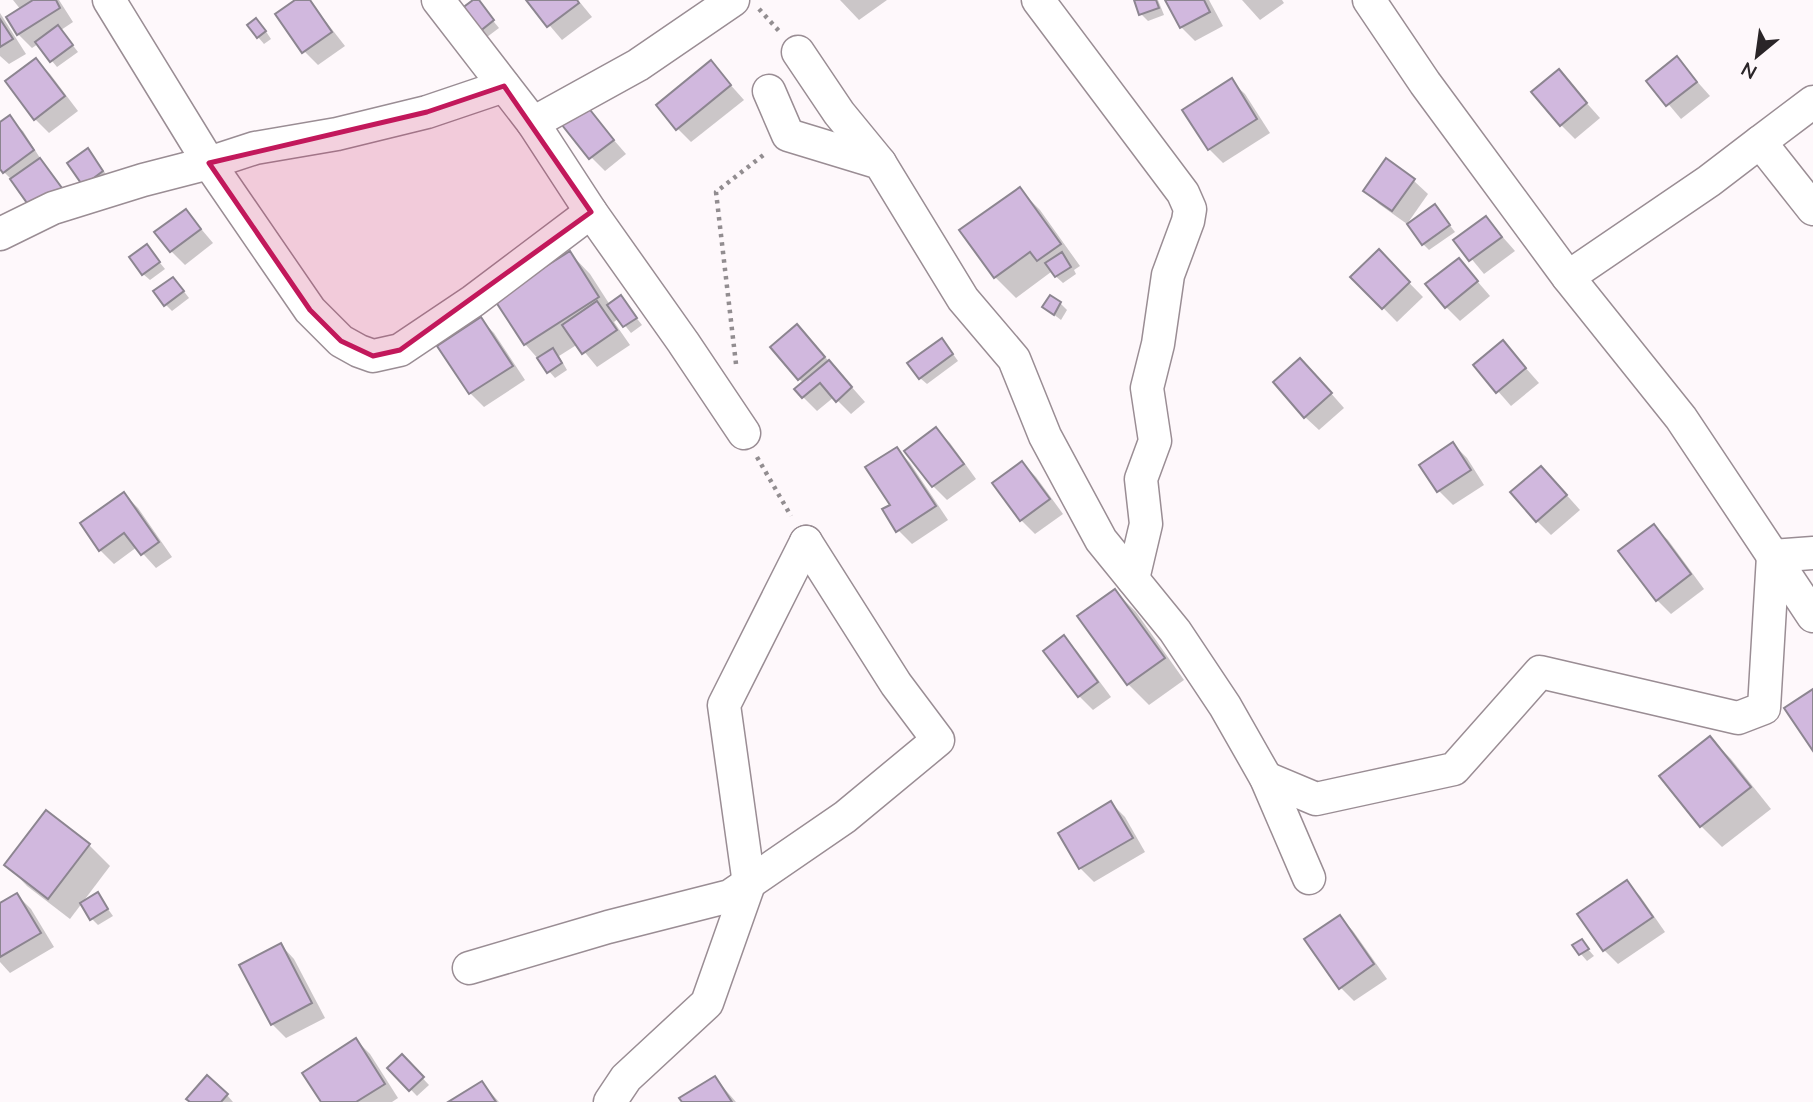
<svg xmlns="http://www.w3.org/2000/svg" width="1813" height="1102" viewBox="0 0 1813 1102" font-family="Mulish,sans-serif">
<rect width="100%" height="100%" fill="#fef8fb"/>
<g fill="#0003">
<path d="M13,0h46l14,22 -12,8 17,22 -21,15 -19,-23 -6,4 -14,-14 3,-24z"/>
<path d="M298,0h11l36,46 -27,19 -14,-14z"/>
<path d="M476,0l23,28 -12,9 -7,-6z"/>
<path d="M528,0h50l14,17 -30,23z"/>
<path d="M840,0h47l-28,20z"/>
<path d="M1140,0h18l6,15 -16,6 -7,-7z"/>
<path d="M1167,0h42l14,26 -28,15 -14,-14z"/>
<path d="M1242,0h40l2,3 -24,17z"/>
<path d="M0,13l26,41 -17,10 -9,-8z"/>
<path d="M263,27l8,12 -7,5 -6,-7z"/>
<path d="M1677,59l33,37 -29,23 -32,-38z"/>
<path d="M36,60l14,14 28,37 -29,22 -14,-14z"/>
<path d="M711,63l33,37 -53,42 -14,-14z"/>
<path d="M1559,72l41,46 -25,21 -14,-14z"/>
<path d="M1231,81l14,13 25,39 -47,30 -14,-14z"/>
<path d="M586,108l40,46 -21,17 -14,-14z"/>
<path d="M9,118l14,13 22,35 30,37 -60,-20 -11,-11 -4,-6v-42z"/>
<path d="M88,151l21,27 -18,13z"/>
<path d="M1386,161l28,20 14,13 -21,30 -28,-20 -14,-13z"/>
<path d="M1019,189l21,21 40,56 -6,4 2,4 -13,9 -12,-11 -35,26 -21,-21z"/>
<path d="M1435,206l20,26 -26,18 -6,-6z"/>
<path d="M186,211l27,32 -28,22 -14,-14z"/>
<path d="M1486,218l29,33 -31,23 -28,-34z"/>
<path d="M147,247l18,22 -15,11 -7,-6z"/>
<path d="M1379,252l44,45 -26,25 -44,-45z"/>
<path d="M570,253l20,21 20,31 11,-7 21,27 -11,8 -12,-15 -5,4 16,23 -33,22 -19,-23 -19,12 8,14 -12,8 -30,-34z"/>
<path d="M1459,260l31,36 -30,25 -14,-14z"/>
<path d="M179,285l10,13 -17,13 -6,-6z"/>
<path d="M1060,303l7,7 -6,10 -17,-13z"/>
<path d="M480,319l14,14 31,47 -41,27 -14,-14z"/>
<path d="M811,341l54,61 -14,12 -17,-17 -17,14 -21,-21 8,-7 -5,-4z"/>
<path d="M1503,342l36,41 -28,23 -36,-41z"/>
<path d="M948,347l10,14 -31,23 -7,-6z"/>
<path d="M1314,374l30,34 -25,22 -14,-13z"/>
<path d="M936,429l14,14 26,36 -29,21 -14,-14 -26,-35z"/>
<path d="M1453,444l14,14 17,27 -31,20 -14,-14 -18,-26z"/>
<path d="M897,449l13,14 38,57 -36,24 -14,-14z"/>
<path d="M1022,463l14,14 27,37 -28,20 -14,-14z"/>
<path d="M1555,482l25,28 -29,25 -14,-14z"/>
<path d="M124,494l14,14 34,49 -16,11 -19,-21 -23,17 -14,-14z"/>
<path d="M1654,527l14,13 36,49 -33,25 -14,-14z"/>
<path d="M1115,591l21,21 48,68 -35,25 -21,-21z"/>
<path d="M1064,638l13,13 34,46 -18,13 -14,-14z"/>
<path d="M1710,738l21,21 40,50 -49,38 -21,-21z"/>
<path d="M1111,803l14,14 20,35 -51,30 -14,-14z"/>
<path d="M89,845l21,21 -40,53 -43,-33 -20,-21z"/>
<path d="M1626,883l14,13 25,36 -47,32 -14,-14z"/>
<path d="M17,895l14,14 23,38 -44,26 -10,-11v-57z"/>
<path d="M98,895l15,21 -15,9 -6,-6z"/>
<path d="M1340,917l13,14 34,48 -33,22 -14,-14z"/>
<path d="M1581,941l13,15 -7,5 -13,-15z"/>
<path d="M281,945l13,14 31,59 -39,20 -14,-14z"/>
<path d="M356,1040l14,14 28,44 -6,4h-69z"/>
<path d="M402,1056l27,29 -12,11 -27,-28z"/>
<path d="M715,1078l21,24h-52z"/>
<path d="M482,1083l17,19h-47z"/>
<path d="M227,1095l6,7h-41z"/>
</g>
<g fill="#d1b8de" stroke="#8c8590" stroke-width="2">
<path d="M33,0h23l4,8 -43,27 -11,-18z"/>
<path d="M295,0h15l22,32 -30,21 -27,-39z"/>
<path d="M473,0h6l15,20 -15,12 -18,-23z"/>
<path d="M526,0h51l2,3 -32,24z"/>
<path d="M1134,0h22l3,8 -20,7z"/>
<path d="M1165,0h39l6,12 -30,16z"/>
<path d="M256,18l10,13 -9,7 -10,-13z"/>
<path d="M0,19l13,20 -13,8z"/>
<path d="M58,25l15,20 -23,17 -15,-20z"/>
<path d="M1677,56l20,26 -31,24 -20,-25z"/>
<path d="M36,58l29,38 -31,24 -29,-39z"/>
<path d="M711,60l20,25 -55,45 -20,-25z"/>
<path d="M1559,69l28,34 -27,23 -29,-34z"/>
<path d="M1232,78l25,41 -49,31 -26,-40z"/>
<path d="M587,106l27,34 -25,19 -27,-34z"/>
<path d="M10,115l24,35 -31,23 -3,-4v-47z"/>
<path d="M88,148l15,23 -20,15 -16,-23z"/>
<path d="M40,158l22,30 -30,22 -22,-31z"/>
<path d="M1386,158l29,21 -23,32 -29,-20z"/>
<path d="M1020,187l41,57 -24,17 -7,-9 -36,26 -35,-48z"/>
<path d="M1435,204l15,21 -28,20 -15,-21z"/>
<path d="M186,209l15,20 -31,23 -16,-20z"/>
<path d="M1486,216l16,21 -33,24 -16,-21z"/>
<path d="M147,244l13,18 -18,13 -13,-18z"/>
<path d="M1379,249l31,33 -28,27 -32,-32z"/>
<path d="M570,251l29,46 -75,48 -30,-46z"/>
<path d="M1062,252l9,15 -16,10 -10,-14z"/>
<path d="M1459,258l19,23 -33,27 -20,-24z"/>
<path d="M173,277l11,14 -20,15 -11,-15z"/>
<path d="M621,295l16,23 -14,9 -16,-22z"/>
<path d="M1050,295l11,7 -7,13 -12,-8z"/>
<path d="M597,301l20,29 -35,24 -20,-29z"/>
<path d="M481,317l32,49 -44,28 -32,-48z"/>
<path d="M797,324l28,33 -27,23 -28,-33z"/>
<path d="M942,338l11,16 -34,25 -12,-16z"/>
<path d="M1503,340l23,28 -30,25 -23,-28z"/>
<path d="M553,348l9,15 -15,10 -10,-15z"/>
<path d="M1300,358l32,35 -28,25 -31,-36z"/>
<path d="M829,360l23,27 -16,15 -16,-19 -18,15 -8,-9z"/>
<path d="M936,427l28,37 -32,23 -28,-36z"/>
<path d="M1453,442l18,28 -34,22 -18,-27z"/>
<path d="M897,447l39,59 -40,26 -14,-23 8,-4 -25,-38z"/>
<path d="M1022,461l28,38 -30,22 -28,-38z"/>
<path d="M1541,466l26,29 -31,27 -26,-30z"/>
<path d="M124,492l35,50 -18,13 -17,-22 -25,18 -19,-28z"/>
<path d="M1654,524l37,50 -35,27 -38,-50z"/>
<path d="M1115,589l50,69 -38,27 -50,-69z"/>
<path d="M1064,635l34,47 -20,15 -35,-46z"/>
<path d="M1813,689v62l-29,-43z"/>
<path d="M1710,736l41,51 -51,40 -41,-51z"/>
<path d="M1111,801l22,37 -54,31 -21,-36z"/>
<path d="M46,810l44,34 -42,55 -44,-34z"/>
<path d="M1627,880l26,37 -50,34 -26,-37z"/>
<path d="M98,892l10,17 -18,11 -10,-17z"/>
<path d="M17,893l24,40 -41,24v-54z"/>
<path d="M1340,915l34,49 -35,25 -35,-50z"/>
<path d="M1582,939l7,10 -10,6 -7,-10z"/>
<path d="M281,943l31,60 -41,22 -32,-60z"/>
<path d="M356,1038l29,46 -29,18h-35l-19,-29z"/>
<path d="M402,1054l22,23 -15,14 -22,-23z"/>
<path d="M207,1075l21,19 -7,8h-31l-4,-3z"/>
<path d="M715,1076l17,26h-50l-3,-4z"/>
<path d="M482,1081l14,21h-48z"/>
</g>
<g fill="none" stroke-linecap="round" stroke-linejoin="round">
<defs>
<g id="minor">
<path d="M109,0l100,163 101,147 31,31 18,10 14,5 27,-6 73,-49 118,-89"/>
<path d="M438,0l95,123 58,89 92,130 61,91"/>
<path d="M1038,0l145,193 7,16 -2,12 -20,54 -10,69 -11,44 8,53 -14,38 5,45 -13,55"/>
<path d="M1369,0l56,83 143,194 113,141 132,198"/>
<path d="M798,52l41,61 41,50"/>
<path d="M769,91l19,44 92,28 83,136 51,60 31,77 56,104 74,91 50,75 41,72 43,100"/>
<path d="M533,123l105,-58 95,-65"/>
<path d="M1760,142l53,-40"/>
<path d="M0,234l53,-26 90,-28 66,-17 46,-15 82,-14 90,-22 77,-26"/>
<path d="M1568,277l141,-96 51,-39 53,67"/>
<path d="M1266,778l50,21 138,-30 86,-97 198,46 26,-10 9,-152 40,-3"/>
<path d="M469,968l139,-41 122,-31 115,-79 93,-77 -42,-56 -90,-142"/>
<path d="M610,1102l16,-24 81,-75 42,-119 -25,-179 82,-163"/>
</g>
</defs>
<use href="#minor" stroke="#9a8d94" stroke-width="35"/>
<g stroke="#928d90" stroke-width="4.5" stroke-dasharray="3.5 5" stroke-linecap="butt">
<path d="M759,9l20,22"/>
<path d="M736,364l-20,-172 50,-39"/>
<path d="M757,457l34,59"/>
</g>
<use href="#minor" stroke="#fff" stroke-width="32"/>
</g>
<path fill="#c2185b" fill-opacity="0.2" stroke="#c2185b" stroke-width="5" stroke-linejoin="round" d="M504,86l87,126 -191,138 -27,6 -32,-15 -31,-31 -101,-147 218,-51z"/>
<g transform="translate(1757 56) rotate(209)" stroke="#fef8fb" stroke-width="5" paint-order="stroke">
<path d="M0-5L12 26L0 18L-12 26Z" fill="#2a2528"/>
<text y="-10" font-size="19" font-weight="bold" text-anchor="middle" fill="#2a2528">N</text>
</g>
</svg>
